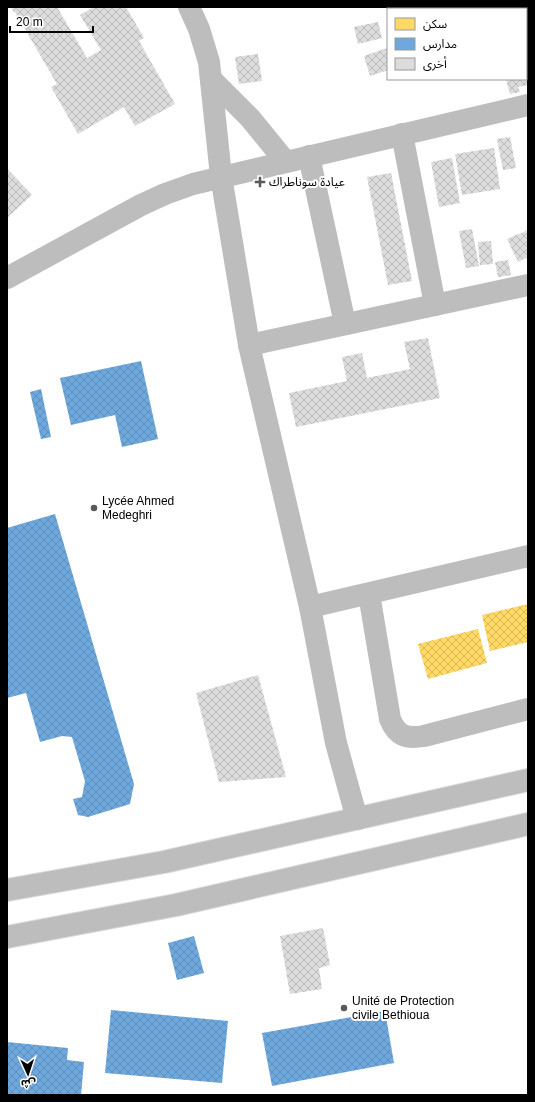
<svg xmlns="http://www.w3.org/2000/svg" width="535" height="1102" viewBox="0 0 535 1102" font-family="Helvetica,'Noto Sans Arabic',sans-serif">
<defs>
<pattern id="homes-cross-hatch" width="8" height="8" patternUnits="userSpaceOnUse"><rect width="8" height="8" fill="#ffd966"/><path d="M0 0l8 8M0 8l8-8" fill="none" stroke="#d9b857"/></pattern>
<pattern id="schools-cross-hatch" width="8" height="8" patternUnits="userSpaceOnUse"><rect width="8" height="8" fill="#6fa8dc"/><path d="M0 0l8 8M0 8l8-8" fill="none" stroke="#5e8fbb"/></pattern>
<pattern id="building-cross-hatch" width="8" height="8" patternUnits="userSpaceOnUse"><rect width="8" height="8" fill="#dcdcdc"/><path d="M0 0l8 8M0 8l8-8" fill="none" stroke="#bbb"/></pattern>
</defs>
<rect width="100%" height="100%" fill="#fff"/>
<g fill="url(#homes-cross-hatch)">
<path d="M528,604v38l-38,9 -8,-36z"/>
<path d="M478,629l9,34 -59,16 -10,-35z"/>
</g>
<g fill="url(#schools-cross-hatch)">
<path d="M141,361l17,78 -36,8 -7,-32 -44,10 -11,-47z"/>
<path d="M41,389l10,48 -10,2 -11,-47z"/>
<path d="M55,514l79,270 -4,20 -42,13 -10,-2 -5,-16 9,-2 3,-16 -13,-44 -10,-1 -22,6 -14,-49 -19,5v-170z"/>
<path d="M194,936l10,37 -27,7 -9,-37z"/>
<path d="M111,1010l117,11 -6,62 -117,-10z"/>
<path d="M385,1011l9,52 -122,23 -10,-53z"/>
<path d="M7,1042l61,6 -1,12 17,2 -3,33h-74z"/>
</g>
<g fill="url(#building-cross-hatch)">
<path d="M11,7h46l30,51 14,-8 -21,-35 14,-8h32l18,31 -5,3 36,63 -40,22 -11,-19 -46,27 -27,-47 6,-3 -42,-72 -1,1z"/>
<path d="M497,7h19l1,2h-20z"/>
<path d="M378,22l4,16 -24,6 -4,-17z"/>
<path d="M526,45h2v40l-10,2 2,5 -10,2 -4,-15h20z"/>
<path d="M387,48l1,22 -18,6 -6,-20z"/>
<path d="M258,54l4,27 -23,3 -4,-27z"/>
<path d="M510,137l6,31 -13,2 -6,-31z"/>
<path d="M494,148l6,41 -38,6 -7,-41z"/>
<path d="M452,158l8,45 -21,4 -8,-45z"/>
<path d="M7,168l25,27 -25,23z"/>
<path d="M391,173l21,108 -24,4 -21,-108z"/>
<path d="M472,229l7,37 -13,2 -7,-37z"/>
<path d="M528,230v27l-10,5 -11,-23z"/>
<path d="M491,241l2,23 -13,1 -2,-23z"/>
<path d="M508,260l3,15 -13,2 -3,-15z"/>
<path d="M428,338l12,60 -144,29 -7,-34 58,-12 -5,-24 20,-4 5,25 43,-9 -6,-27z"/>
<path d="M258,675l28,102 -67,5 -23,-89z"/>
<path d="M323,928l7,37 -11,3 3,21 -32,5 -10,-58z"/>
</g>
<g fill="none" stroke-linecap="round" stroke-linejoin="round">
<defs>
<g id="major">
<path d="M7,890l157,-28 364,-82"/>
<path d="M7,937l169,-32 352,-81"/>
</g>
</defs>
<use href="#major" stroke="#dbdbdb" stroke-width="24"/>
<g stroke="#bdbdbd" stroke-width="22">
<path d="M189,7l10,22 10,33 12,114 28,169 61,262 26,136 21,76"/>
<path d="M211,79l39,39 35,43"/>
<path d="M402,134l33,171"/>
<path d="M309,156l36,168"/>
<path d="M7,278l134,-73 24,-11 28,-10 335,-79"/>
<path d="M249,345l279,-60"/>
<path d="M369,594l21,125c7,17 16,20 34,17l104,-27"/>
<path d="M310,607l218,-51"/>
</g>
<use href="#major" stroke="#bdbdbd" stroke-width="22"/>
</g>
<g fill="#595959" stroke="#fff" stroke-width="1.5">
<path d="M258 176h4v4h4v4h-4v4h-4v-4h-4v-4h4z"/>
<circle cx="94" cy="508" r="4"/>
<circle cx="344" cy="1008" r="4"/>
</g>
<g text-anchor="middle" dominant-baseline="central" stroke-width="4" stroke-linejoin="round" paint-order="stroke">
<g font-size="12" fill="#000" stroke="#fff" text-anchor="start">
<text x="269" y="182">عيادة سوناطراك</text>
<text x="102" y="501">Lycée Ahmed<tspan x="102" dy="14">Medeghri</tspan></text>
<text x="352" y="1001">Unité de Protection<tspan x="352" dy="14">civile Bethioua</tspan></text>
</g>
</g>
<rect width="535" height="1102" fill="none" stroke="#000000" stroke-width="16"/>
<rect x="387" y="8" width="140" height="72" fill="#ffffff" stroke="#999999"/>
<rect x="395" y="18" width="20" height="12" fill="#ffd966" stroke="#999999"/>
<text x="423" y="28" font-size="12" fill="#000000">سكن</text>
<rect x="395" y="38" width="20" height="12" fill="#6fa8dc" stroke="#999999"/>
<text x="423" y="48" font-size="12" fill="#000000">مدارس</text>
<rect x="395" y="58" width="20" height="12" fill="#dcdcdc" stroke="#999999"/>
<text x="423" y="68" font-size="12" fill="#000000">أخرى</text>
<g transform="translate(28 1074) rotate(177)" stroke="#ffffff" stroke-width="3" paint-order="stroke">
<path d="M0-3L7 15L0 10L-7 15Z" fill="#000000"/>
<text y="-6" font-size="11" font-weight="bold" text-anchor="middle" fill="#000000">ش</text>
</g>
<path d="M10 26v6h83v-6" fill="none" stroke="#000000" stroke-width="2"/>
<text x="16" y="26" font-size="12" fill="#000000" stroke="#ffffff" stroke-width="3" paint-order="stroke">20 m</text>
</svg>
